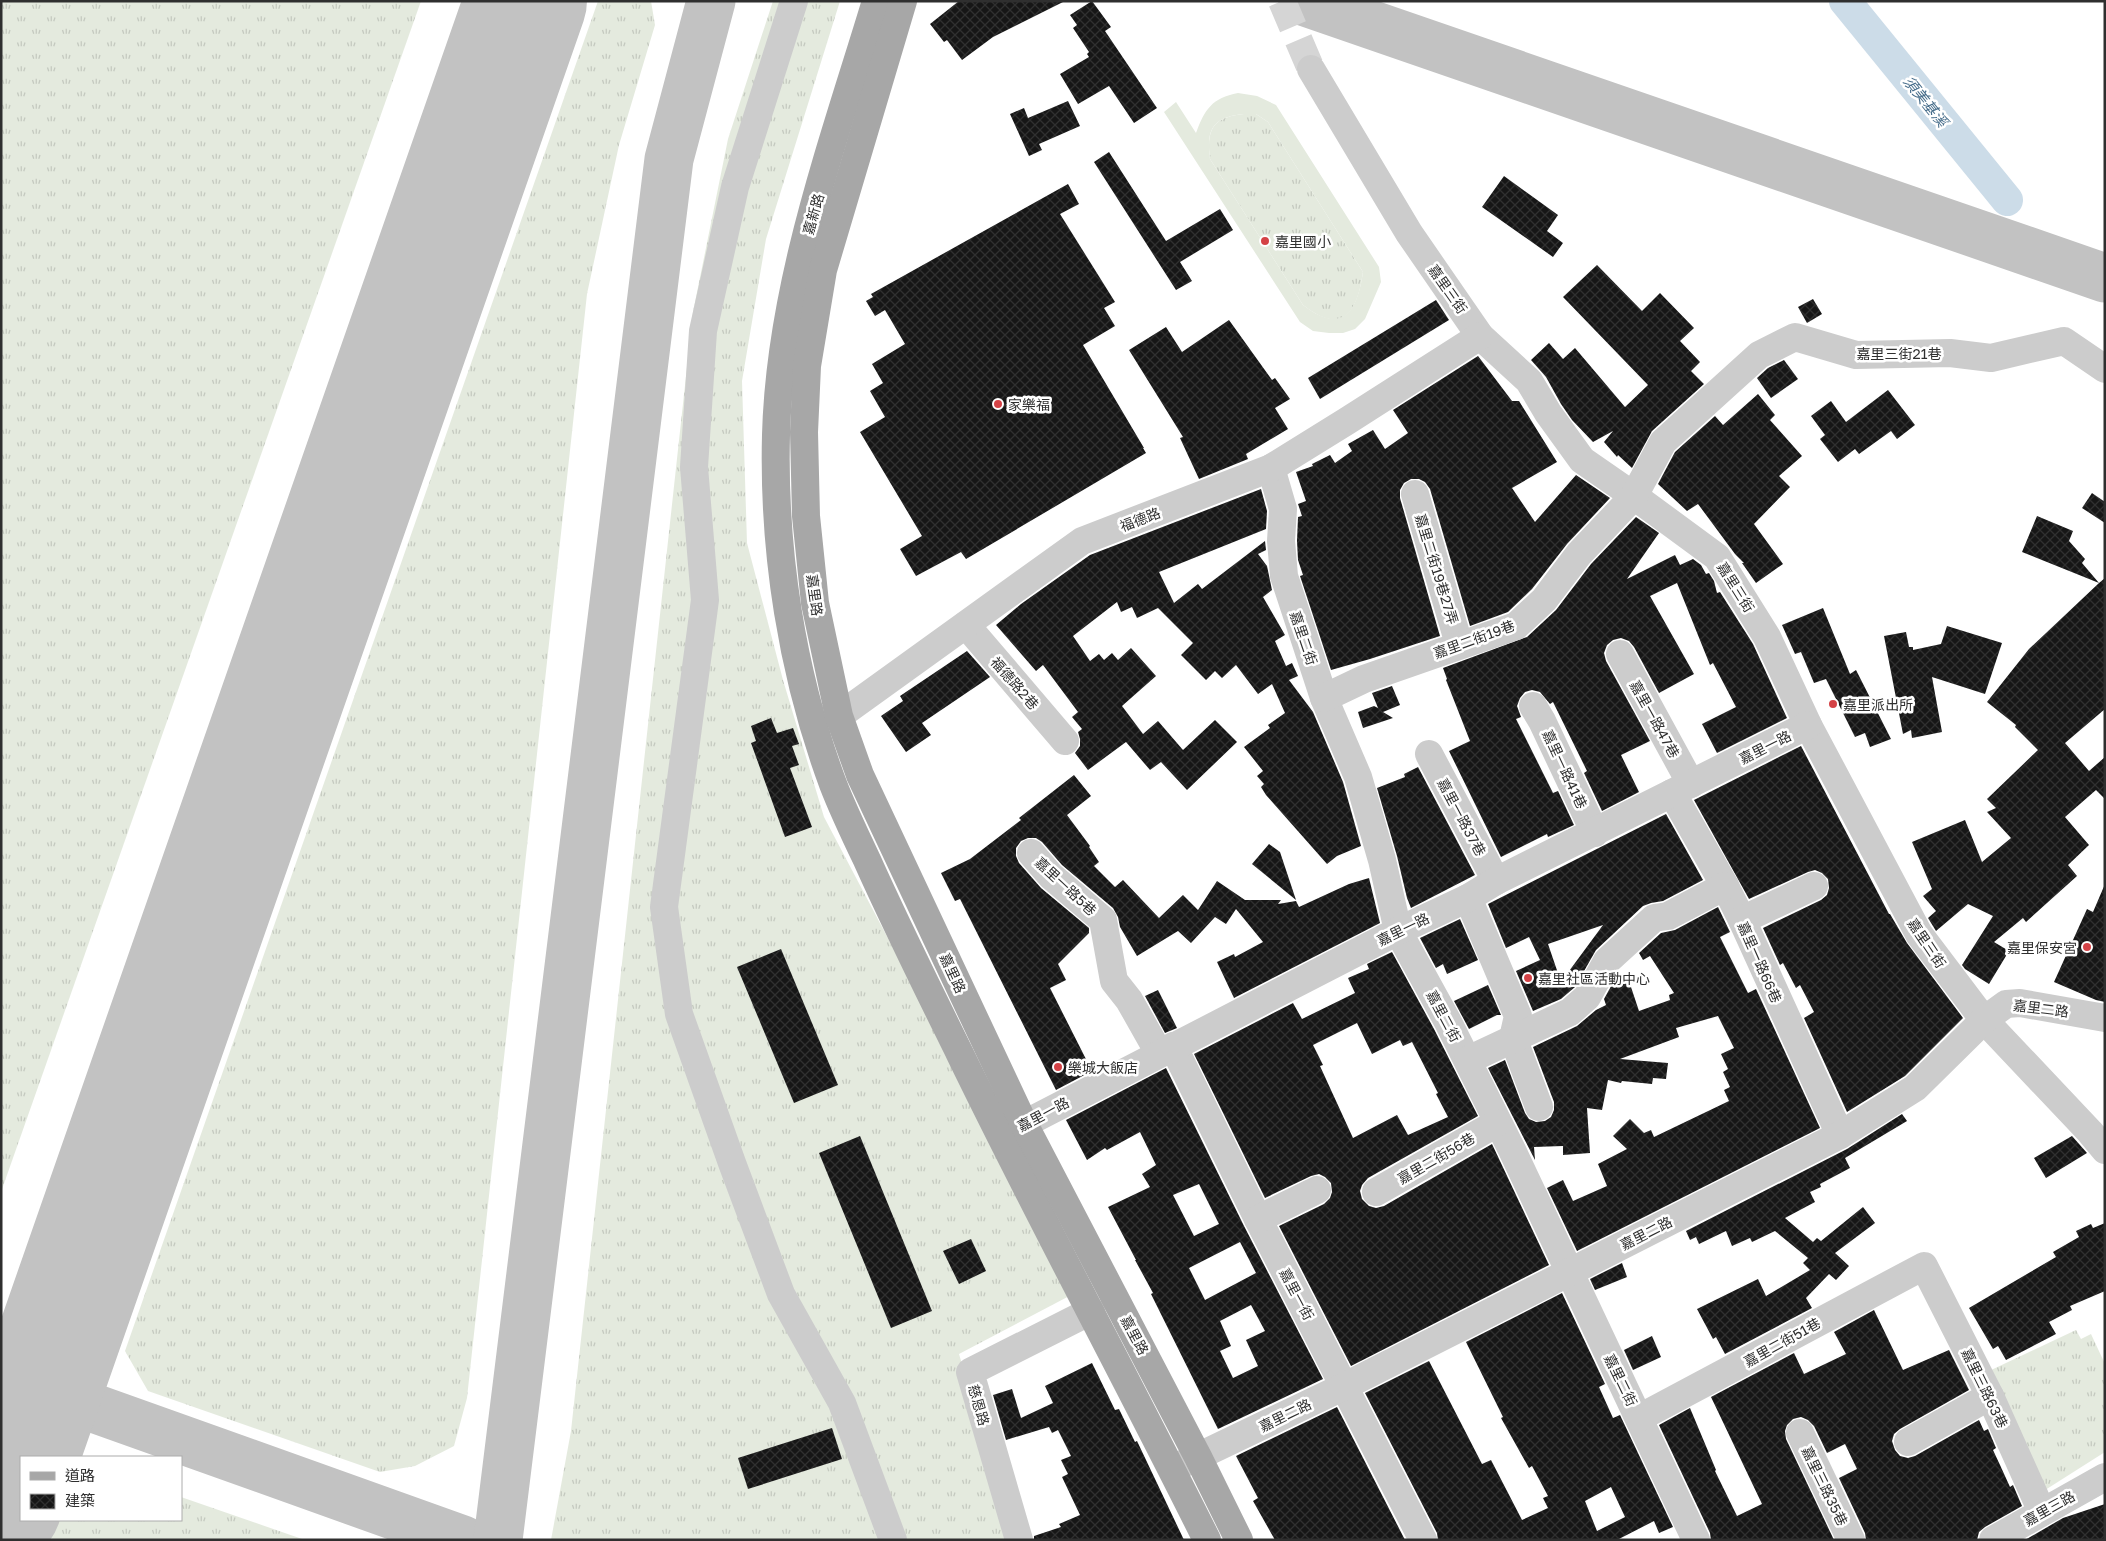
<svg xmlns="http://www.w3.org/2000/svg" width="2106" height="1541" viewBox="0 0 2106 1541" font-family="'Golos Text','Noto Sans TC',sans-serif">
<defs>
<pattern id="grass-tufts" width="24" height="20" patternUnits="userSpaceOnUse" patternTransform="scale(1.25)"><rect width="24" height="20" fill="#e4eade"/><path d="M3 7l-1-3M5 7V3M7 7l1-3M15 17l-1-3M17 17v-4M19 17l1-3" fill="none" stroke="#c4c9bf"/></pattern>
<pattern id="building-cross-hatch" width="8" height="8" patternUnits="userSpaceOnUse" patternTransform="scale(1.25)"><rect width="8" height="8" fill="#161616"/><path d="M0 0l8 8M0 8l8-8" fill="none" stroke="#303030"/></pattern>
</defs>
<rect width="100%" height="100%" fill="#fff"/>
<g fill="url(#grass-tufts)">
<path d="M1,1h420l-420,1191z"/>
<path d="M598,1h53l4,24 -36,120 -32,149 -120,1104 -13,48 -39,20 -35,6 -232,-81 -23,-40z"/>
<path d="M773,1h67l-74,238 -24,142 5,162 36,137 41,137 251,476 -116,61 55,186h-463l20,-109 122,-1119 35,-173z"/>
<path d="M1244,114h12l12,8 95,150c-6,41 -20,64 -60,33l-93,-146c-4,-30 3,-42 34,-45z"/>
<path d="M2076,1330l5,9 10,-5 14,30v88l-63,40 -53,-121z"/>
<path d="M181,1497l124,43h-257l6,-20h127z"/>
</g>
<path fill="#e4eade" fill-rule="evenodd" d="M1238,93l19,3 19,9 103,162 2,15 -16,37 -10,10 -12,4h-14l-16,-2 -13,-9 -136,-210 12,-10 20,31c9,-24 16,-35 42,-40zM1244,114h12l12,8 95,150c-6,41 -21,63 -60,33l-93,-146c-4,-30 3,-42 34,-45z"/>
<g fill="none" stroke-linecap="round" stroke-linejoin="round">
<path stroke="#ccdce8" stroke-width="32" d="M1845,1l162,199"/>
<g stroke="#c2c2c2" stroke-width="49">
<path d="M1303,1l802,277"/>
<path d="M1,1375l462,165"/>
<path d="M498,1540l171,-1381 42,-158"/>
</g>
<path stroke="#c2c2c2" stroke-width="122" d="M1,1504l525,-1503"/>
</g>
<g fill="url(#building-cross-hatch)" fill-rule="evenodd">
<path d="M959,1h106l-72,36 -31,23 -15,-20 -3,2 -14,-18z"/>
<path d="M1092,1l19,26 -6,4 52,77 -23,15 -25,-37 -31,18 -18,-30 29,-17 -2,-3 2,-2 -16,-24 4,-3 -7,-10z"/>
<path d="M1068,101l12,25 -41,18 3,6 -13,6 -19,-42 14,-6 4,10z"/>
<path d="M1109,152l57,89 54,-32 13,21 -53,32 12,19 -16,9 -82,-128z"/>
<path d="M1504,176l54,39 -11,16 16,12 -10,14 -71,-50z"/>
<path d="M1068,184l11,20 -19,10 55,88 -11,6 11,18 -32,19 61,103h-1l3,5 -180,106 -5,-7 -45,24 -16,-27 22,-13 -62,-104 25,-15 -15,-26 13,-8 -11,-19 33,-20 -20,-34 -10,6 -9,-15 7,-4 -2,-3z"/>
<path d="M1597,265l45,46 18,-18 34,35 -14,13 20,21 -9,9 13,13 -52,47 -20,37 -14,-13 -1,2 -13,-15 9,-11 -20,11 -21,-22 -11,-16 -15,-27 -15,-17 18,-17 14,16 12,-11 50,59 23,-22 -85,-88z"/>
<path d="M1813,299l9,15 -15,9 -9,-16z"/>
<path d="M1436,300l13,20 -129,79 -12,-21z"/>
<path d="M1229,320l43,60 3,-2 15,21 -15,9 13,21 -42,25 2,5 -49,20 -19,-41 3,-1 -54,-87 37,-23 16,25z"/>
<path d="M1478,356l34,45h7l38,61 -45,26 23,34 41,-47 34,23 -43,46 -35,45 -24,23 -38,14 -40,-137 -5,-7 -6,-3h-8l-7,4 -4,7v8l40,138 -70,23 -39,11 -31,-94 3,-1 -5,-15 -1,-19 1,-24 4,-1 -4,-12 8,-3 -10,-29 17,-6 -1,-2 18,-9 5,8 17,-12 -4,-7 25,-14 12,19 23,-16 -15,-23z"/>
<path d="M1784,360l14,19 -27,19 -14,-20 11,-10z"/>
<path d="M1888,390l27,35 -18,14 -6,-8 -32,23 -4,-5 -17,13 -18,-23 5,-4 -14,-19 20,-15 15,21z"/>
<path d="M1758,394l17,21 -5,5 32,36 -23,20 11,11 -36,37 29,40 -27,19 -14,-20h2l-9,-9 -37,-50 -11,7 -29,-27 17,-32 40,-36 8,9z"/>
<path d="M1261,489l6,22 -1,18 -107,43 15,31 24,-19 4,5 63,-48 1,9 -8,4 9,12 5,24 -9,7 22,38 -10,6 11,25 6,-3 6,13 -9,4 24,32 30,70 18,64 -24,10 -10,8 -61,-69 -5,-8 3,-3 -7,-8 6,-5 -19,-24 26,-19 -2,-3 17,-12 -13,-29 -14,10 -22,-29 -14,13 -7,-7 -9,9 -25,-25 12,-12 -35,-35 -21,10 -5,-11 -11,5 -4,-10 -44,34 17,25 9,-7 5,6 8,-7 6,7 13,-12 25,28 -34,30 21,28 15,-13 25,29 32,-30 22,22 -50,48 -26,-28 -11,8 -24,-28 -38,28 -13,-17 5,-7v-7l-2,-7 4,-3 -10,-12 6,-5 -35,-47 -7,6 -40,-46 25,-21 69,-49z"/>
<path d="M2092,493l13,9v21l-23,-15z"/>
<path d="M2037,516l36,15 -4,10 16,18 -3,4 17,20 6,-5v131l-40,34 24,28 16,-14v42l-9,-9 -31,27 24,28 -21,20 9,11 -51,46 -3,-4 -29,24 15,9 -20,33 -24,-15 -3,-4 31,-49 -25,-12 -32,27 -8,-13 8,-7 -13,-15 9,-7 -20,-47 53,-22 17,42 29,-24 -24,-26 9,-4 -9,-9 51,-49 -23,-23 1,-2 -29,-23 42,-53 70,-66 -77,-31z"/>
<path d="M1636,517l23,16 -32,46 48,-24 5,10 13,-6 8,6 5,9 3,-1 5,8 3,12 3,-1 33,52 34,74 -70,35 -15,-29 34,-17 -23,-44 -3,2 -33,-82 -27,13 44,78 -35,19 -25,-46 -5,-6 -8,-3 -8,2 -6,5 -3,8 2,8 44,80 -29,14 18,37 -37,19 -18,-38 3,-2 -34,-69 -3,2 -10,-12 -8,-2 -7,2 -5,6 -3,8 4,11 -5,2 37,74 5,-2 16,34 -26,12 -1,-3 -46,23 -52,-106 21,-10 -24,-61 1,-1 -4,-11 84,-31 29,-27 35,-46z"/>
<path d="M1823,608l27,66 6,-4 35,69 -21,8 -5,-14 -10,4 -29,-58 -12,4 -13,-31 -6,2 -13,-29z"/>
<path d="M1947,626l55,17 -17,51 -53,-17 10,55 -30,6 -1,-8 -8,4 -19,-98 22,-4 3,15h4v3l28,-6z"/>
<path d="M967,651l23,26 -68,46 9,12 -25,17 -25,-36 22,-15 -3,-5z"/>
<path d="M1392,686l8,19 -17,7 10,6 -30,10 -5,-16 16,-6 4,2 -6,-15z"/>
<path d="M771,718l6,15 16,-5 6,16 -7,2 7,19 -9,3 22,59 -27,10 -34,-94 5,-2 -5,-15z"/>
<path d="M1801,746l88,168h1l17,29 56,75 -58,58 -58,36 -43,-94 10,-6 -14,-27 -4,3 -13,-25 -3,2 -17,-37 58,-28 6,-5 2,-7 -1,-9 -6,-6 -7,-3 -7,2 -59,27 -55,-99z"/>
<path d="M1418,767l57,108 -64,33 -4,-10 -10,-42 -20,-68 28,-11 -1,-3z"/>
<path d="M1074,775l17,21 -24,19 23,31 -1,1 10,15 -5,4 21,21 8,-7 36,38 24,-23 15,15 19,-29 28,19h36l-3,4 18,-3 3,6 50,-23 20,-6 11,45 -146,75 -17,-36 17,-8 1,3 28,-15 -27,-33 -10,15 -11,-7 -24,26 -13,-12 -41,25 -17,-29 -2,-10 -5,-9 -51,-43 -20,-23 -6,-4h-8l-7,3 -5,7v8l3,7 22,25 48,40v5l-31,31 8,16 -16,8 42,83 -36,19 -96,-191 -5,2 -14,-28 29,-14 51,-39 -2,-2z"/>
<path d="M1666,814l37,66 -40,21 -12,2 -8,3 -47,44 -21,37 -14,12 -28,12 -17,-40 24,-11 -11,-23 -23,11 -18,-44zM1603,925l-42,57 -13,-38z"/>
<path d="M1269,844l11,8 16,48 -44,-36z"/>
<path d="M2105,884v118l-9,-2 -42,-18 33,-73 6,3z"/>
<path d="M1718,907l12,25 -10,5 28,56 8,-4 64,139 -243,123 -30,-63 16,-8 10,21 34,-15 -9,-22 29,-15 -14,-13 17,-17 14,14 7,-3 3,7 75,-36 -5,-11 6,-3 -7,-15 5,-3 -7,-15 13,-6 -16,-32 -42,12 3,9 -59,22 48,4 -2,16 -13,-1 -1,6 -30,-3 -1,2 -13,-3 -6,30 -15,-2 3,45 -27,2v-9l-29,1 1,13 -47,-92 17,-8 20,53 4,6 7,3 9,-1 6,-4 3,-7v-8l-21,-55 44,-21 19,-16 10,-5 -2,-6 11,-20 12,-4 12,36 31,-11 -1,-5 5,-2 -24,-37 -7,4 -4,-7 22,-20 14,-3z"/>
<path d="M1460,919l18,41 -31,14 -4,-10 -7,4 -16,-30z"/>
<path d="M781,949l57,136 -44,18 -57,-136z"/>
<path d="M1392,952l42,77 44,87 -110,62 -6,7 -2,6 2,8 7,7 7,2 8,-2 108,-62 57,121 -198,101 -72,-140 45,-22 6,-6 2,-6 -1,-9 -6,-6 -6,-3 -8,2 -46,22 -71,-144 99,-51 9,16 53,-26 -7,-15 21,-9 -2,-5zM1357,1023l15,31 28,-14 3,6 9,-4 26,51 -2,1 12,23 -40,18 -11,-20 -44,23 -33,-72 3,-1 -10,-20z"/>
<path d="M1488,985l13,30h-4l-28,14 -15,-28z"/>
<path d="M1158,990l19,38 -12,5 -20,-37z"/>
<path d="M1166,1068l78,158 79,153 -105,50 -67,-135 2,-1 -18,-33h1l-28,-53 42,-20 -8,-13 14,-9 -16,-33 -33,18 -2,-2 -18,12 -21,-40zM1199,1184l20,40 -25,12 -21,-41zM1240,1242l16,31 -51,27 -16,-32zM1251,1305l14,26 -19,9 12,26 -25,12 -13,-27 11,-5 -11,-25z"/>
<path d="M1902,1114l5,7 -62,37 5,10 -30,16 1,3 -11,5 5,10 -30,16 28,24 4,-4 4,3 42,-34 12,16 -40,30 14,13 -13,14 -7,-6 -23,24 6,10 -87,46 -9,-17 -3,2 -16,-30 61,-30 8,17 44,-26 -7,-7 5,-5 -33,-27 -23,11 -2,-4 -18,8 -6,-15 -27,13 -3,-7 -6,3 -4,-9 161,-82z"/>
<path d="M860,1136l72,175 -41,17 -72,-175z"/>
<path d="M2072,1136l15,17 -41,25 -12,-20z"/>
<path d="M2105,1223v68l-35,15 2,4 -23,12 7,12 -50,26 -8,-14 -5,3 -24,-41 87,-51 -3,-5 26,-15 -3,-6 15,-7 2,4z"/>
<path d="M971,1239l15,32 -27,13 -16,-33z"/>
<path d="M1622,1263l5,14 -32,13 -5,-11z"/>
<path d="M1562,1293l43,91 -6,3 14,31 7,-3 53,112 -14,6 -5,-12 -37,19h-179l-1,-7 -72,-140 64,-32 53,103 9,-4 31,60 26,-12 -5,-10 5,-2 -16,-30 -3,2 -28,-50 2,-1 -37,-75zM1611,1487l14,30 -28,14 -12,-30z"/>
<path d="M1874,1310l29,60 46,-20 20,40 -69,39 -6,5 -2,7 3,9 5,6 8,2 7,-2 64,-36 5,11 4,-2 8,19 -3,2 7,15 10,22 3,-2 9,21 -37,21 -6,5 -2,8h-111l-1,-7 -26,-55 18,-9 -12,-25 -18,9 -13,-27 -6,-6 -7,-3 -8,2 -6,6 -2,6 1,8 48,101h-123l-1,-7 -51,-108 31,-17 26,62 -1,1 22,45 25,-12 -51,-107 83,-44 10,21 42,-20 -12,-22z"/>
<path d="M1652,1336l9,21 -28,13 -9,-20z"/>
<path d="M1092,1363l23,47 4,-1 16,33 2,-1 47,99h-150v-4l27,-9 -2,-3 21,-9 -18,-38 6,-3 -7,-14 10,-4 -13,-26 -6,3 -3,-6 -43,13 -13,-45 19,-6 9,29 32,-15 -8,-17z"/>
<path d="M1337,1407l68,133h-130l-22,-39 5,-3 -22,-42z"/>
<path d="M832,1428l10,31 -94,30 -10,-31z"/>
<path d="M2105,1504v36h-80l38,-22z"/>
</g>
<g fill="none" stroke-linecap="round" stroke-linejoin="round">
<path stroke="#d5d5d5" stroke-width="28" stroke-dasharray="28 14" stroke-linecap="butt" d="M1282,1l29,68"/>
<g stroke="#ccc" stroke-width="28">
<path d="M794,1l-59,186 -32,144 -9,136 11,133 -41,307 15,107 53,149 49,131 61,109 51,137"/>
<path d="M1311,69l98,164 71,103 49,45 19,32 34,47 52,36 83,61 50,80 41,88 111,209 65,86 106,112 15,18"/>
<path d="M1271,468l12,41 -2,32 3,35 40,122 34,79 24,83 16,71 50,91 64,128 184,390"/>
<path d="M1415,494l44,150"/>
<path d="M966,625l99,116"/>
<path d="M1620,654l71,130"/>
<path d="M1324,698l40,-19 152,-53 28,-26 35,-46 55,-58 29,-54 96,-87 36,-18 61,18 94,-2 41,5 73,-17 41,28"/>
<path d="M1533,706l9,15 53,112"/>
<path d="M818,720l21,-4 243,-175 189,-73 76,-47 133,-85"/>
<path d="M1429,754l67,127"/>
<path d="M1672,793l53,93 17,34 98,215"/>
<path d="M1031,853l20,23 52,44 11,61 15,19 30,53"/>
<path d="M1468,898l50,118 -5,22 26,69"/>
<path d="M1742,920l72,-34"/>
<path d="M1173,1046l85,173 165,321"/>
<path d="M1468,1060l102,-48 17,-15 20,-36 47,-43 14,-2 57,-30"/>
<path d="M1003,1135l395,-204 70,-33 28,-17 312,-156"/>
<path d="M1376,1192l121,-69"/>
<path d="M1258,1219l59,-29"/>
<path d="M1639,1418l285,-152 66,130 52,116"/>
<path d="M1800,1433l51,107"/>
<path d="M1908,1442l82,-46"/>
<path d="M1172,1469l173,-83 495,-251 75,-47 69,-68 22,-16 14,-1 85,15"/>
<path d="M1019,1540l-49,-168 121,-61"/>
<path d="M1993,1540l112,-63"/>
</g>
<g stroke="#a7a7a7" stroke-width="28">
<path d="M876,1c-43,142 -96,285 -100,434 -3,117 16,239 57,349 10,26 22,51 34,76 29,65 61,129 93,194 79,163 166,323 247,486"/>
<path d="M903,1l-80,269 -16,96 -3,66 2,84 9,87 24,113 21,59 164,349 174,333 41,83"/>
</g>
</g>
<g fill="#d44246" stroke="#fff" stroke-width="2">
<circle cx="1265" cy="241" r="5"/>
<circle cx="998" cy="404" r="5"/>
<circle cx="1833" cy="704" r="5"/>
<circle cx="2087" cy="947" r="5"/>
<circle cx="1528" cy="978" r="5"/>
<circle cx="1058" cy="1067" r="5"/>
</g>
<g text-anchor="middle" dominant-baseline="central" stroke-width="5" stroke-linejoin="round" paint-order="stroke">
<g font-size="14" fill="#2f2f2f" stroke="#fff">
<text transform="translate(813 214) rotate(-74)">嘉新路</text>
<text transform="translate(1448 289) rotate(55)">嘉里三街</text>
<text x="1899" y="353">嘉里三街21巷</text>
<text transform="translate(1140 519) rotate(-21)">福德路</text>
<text transform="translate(1437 569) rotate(73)">嘉里二街19巷27弄</text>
<text transform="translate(1736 587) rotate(58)">嘉里三街</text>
<text transform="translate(815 595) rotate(82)">嘉里路</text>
<text transform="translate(1304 638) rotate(71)">嘉里二街</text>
<text transform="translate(1474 639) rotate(-20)">嘉里二街19巷</text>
<text transform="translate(1015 683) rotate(49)">福德路2巷</text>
<text transform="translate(1655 719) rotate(61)">嘉里一路47巷</text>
<text transform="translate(1765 747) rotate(-27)">嘉里一路</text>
<text transform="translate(1565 769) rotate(65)">嘉里一路41巷</text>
<text transform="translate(1462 817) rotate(62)">嘉里一路37巷</text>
<text transform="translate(1066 886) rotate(43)">嘉里一路5巷</text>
<text transform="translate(1403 929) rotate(-26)">嘉里一路</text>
<text transform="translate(1927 943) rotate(56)">嘉里三街</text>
<text transform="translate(1760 962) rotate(66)">嘉里一路66巷</text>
<text transform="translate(953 973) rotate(65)">嘉里路</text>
<text transform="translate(2041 1008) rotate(7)">嘉里二路</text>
<text transform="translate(1444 1016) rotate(62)">嘉里二街</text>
<text transform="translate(1043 1114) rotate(-28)">嘉里一路</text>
<text transform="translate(1436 1158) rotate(-30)">嘉里二街56巷</text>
<text transform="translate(1646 1233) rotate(-27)">嘉里二路</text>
<text transform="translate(1297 1294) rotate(62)">嘉里一街</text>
<text transform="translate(1135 1335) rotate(62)">嘉里路</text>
<text transform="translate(1782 1342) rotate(-29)">嘉里二街51巷</text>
<text transform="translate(1621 1380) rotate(64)">嘉里二街</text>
<text transform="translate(1985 1388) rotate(64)">嘉里三路63巷</text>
<text transform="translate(979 1405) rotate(74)">慈恩路</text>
<text transform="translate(1285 1415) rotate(-26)">嘉里二路</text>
<text transform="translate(1825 1486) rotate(64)">嘉里三路35巷</text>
<text transform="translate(2049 1508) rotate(-29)">嘉里三路</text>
</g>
<g font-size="14" fill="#2f2f2f" stroke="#fff" text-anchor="start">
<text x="1275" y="241">嘉里國小</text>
<text x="1008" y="404">家樂福</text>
<text x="1843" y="704">嘉里派出所</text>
<text x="2077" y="947" text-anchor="end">嘉里保安宮</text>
<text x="1538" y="978">嘉里社區活動中心</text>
<text x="1068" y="1067">樂城大飯店</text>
</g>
<g font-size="15" font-style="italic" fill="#446b89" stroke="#fff">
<text transform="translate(1926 101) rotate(51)">須美基溪</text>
</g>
</g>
<rect width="2106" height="1541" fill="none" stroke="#2f2f2f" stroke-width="5"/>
<rect x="20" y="1456" width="162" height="65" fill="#ffffff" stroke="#acacac"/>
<rect x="30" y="1472" width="25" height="8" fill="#a7a7a7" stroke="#acacac"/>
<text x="65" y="1481" font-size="15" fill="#2f2f2f">道路</text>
<rect x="30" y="1494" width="25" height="15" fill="url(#building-cross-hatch)" stroke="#acacac"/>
<text x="65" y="1506" font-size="15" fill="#2f2f2f">建築</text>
</svg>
